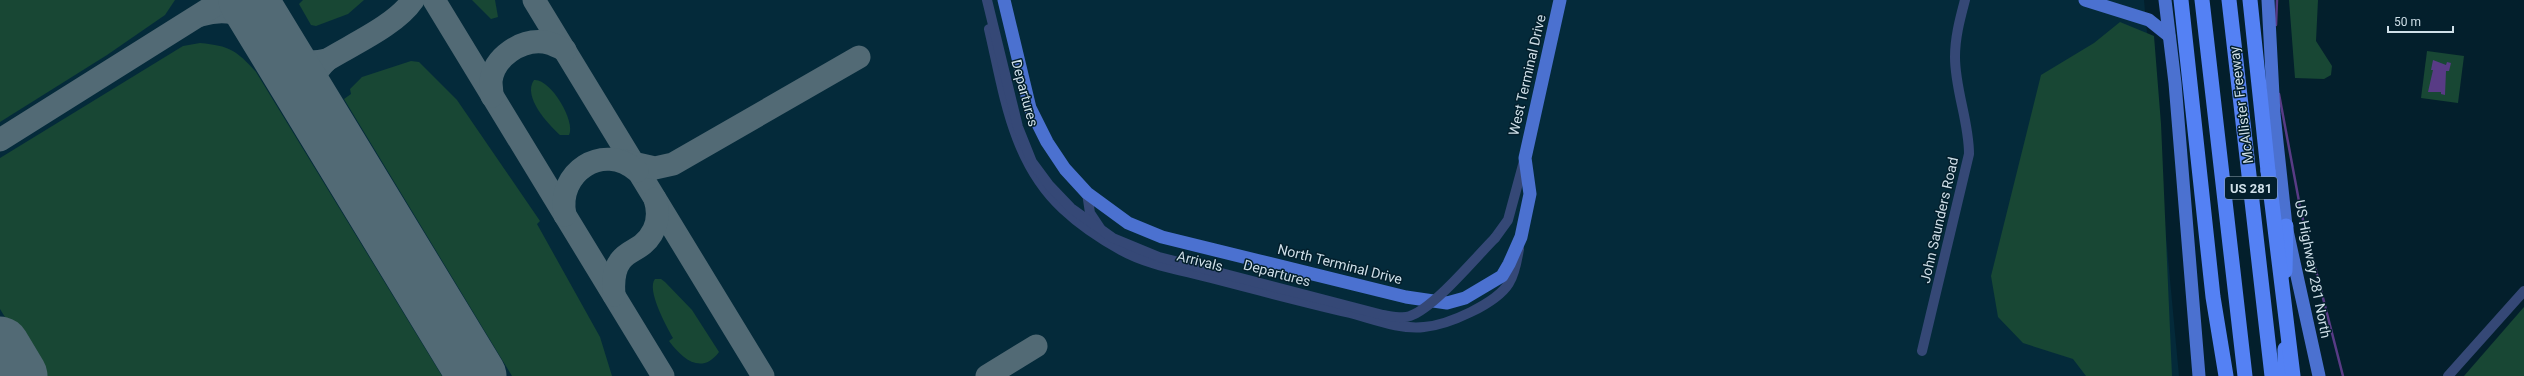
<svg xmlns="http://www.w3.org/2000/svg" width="2524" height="376" viewBox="0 0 2524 376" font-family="Roboto,sans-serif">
<rect width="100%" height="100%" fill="#031f2c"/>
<path fill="#042a3a" d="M0,0h2144l35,376h-2179z"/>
<g fill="#184734">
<path d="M0,0h175l-10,15 -58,40 -107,67z"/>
<path d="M303,0h61l-16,14 -32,12 -5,-1 -12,-21z"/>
<path d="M472,0h23l3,17 -7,2z"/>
<path d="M2289,0h29l-2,41 16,25 -1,9 -7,4 -29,-1z"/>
<path d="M2120,22l34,14 7,88 11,252h-86l-13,-17 -50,-16 -25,-26 -7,-41 50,-201 53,-32z"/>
<path d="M200,43c30,3 36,7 56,29l186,304h-401l-41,-67v-151l183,-112z"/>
<path d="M2427,51l37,5 -6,47 -37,-5z"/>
<path d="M411,61l8,1 38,38 83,121 -3,3 63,113 12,39h-100l-168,-277 7,-5 -1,-5 12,-12z"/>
<path d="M534,80c16,-2 42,41 35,55h-9c-11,-10 -38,-38 -26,-55z"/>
<path d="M655,279h6l4,3 27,28 27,42c-18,24 -37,6 -50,-11l4,-3c-6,-11 -27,-48 -18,-59z"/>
<path d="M2524,307v69h-60z"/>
</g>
<path fill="#583b85" d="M2433,60l13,5 1,-3 4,1 -2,8h-3l-1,24 -4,-1v-2h-13l5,-22h-2z"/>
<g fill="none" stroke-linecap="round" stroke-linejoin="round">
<g stroke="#583b85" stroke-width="2.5">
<path d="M2276,25l1,-25"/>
<path d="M2279,94l22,118 42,164"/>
</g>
<g stroke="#526a75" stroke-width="23">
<path d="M263,0l1,18 4,15"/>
<path d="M434,0l229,376"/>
<path d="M534,0l229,376"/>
<path d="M201,15c26,-8 49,-1 67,18"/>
<path d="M277,47c15,14 29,18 50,13"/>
<path d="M492,96c0,-5 -1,-10 -1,-15 3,-24 30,-42 53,-39 8,1 14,5 21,8"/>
<path d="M311,103c-1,-19 2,-30 16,-43 26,-16 69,-35 86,-60"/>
<path d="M0,140l223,-140"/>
<path d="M624,161l31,7 18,-4 186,-107"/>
<path d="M565,215c-9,-42 38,-74 72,-44"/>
<path d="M614,295c-1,-12 -1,-25 7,-35 6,-8 15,-10 22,-16 14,-12 17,-29 12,-45"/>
<path d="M987,376l49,-30"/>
</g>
<g stroke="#526a75" stroke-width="59">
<path d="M248,0l229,376"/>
<path d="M0,346l18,30"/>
</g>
<g stroke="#354876" stroke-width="10">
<path d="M989,29c15,64 23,133 74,180 17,16 38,30 58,41 27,15 60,20 90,28 46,12 92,24 139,35 23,6 51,17 74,14 24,-2 72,-23 85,-44 6,-9 8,-23 10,-34"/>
<path d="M1087,193l3,20 10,15"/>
<path d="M1495,238l13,-18 16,-59"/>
<path d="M1922,351l47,-197c0,-33 -14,-64 -14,-97 0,-20 5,-38 10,-57"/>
<path d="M2448,376l76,-85"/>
</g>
<g stroke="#4b71d0" stroke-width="13">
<path d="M1004,0l26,108 17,34 18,27 22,24 41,30 34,14 244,60 41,6 18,-5 37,-22 7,-12 12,-27 9,-43 -5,-36 35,-158"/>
<path d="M2085,0l64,20 20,16"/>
<path d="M2165,0l10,83 24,293"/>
<path d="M2268,0l6,114 12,112 33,150"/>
</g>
<g stroke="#5481f4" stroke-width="15">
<path d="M2181,0l32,297 13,79"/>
<path d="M2202,0l43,376"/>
<path d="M2229,0l43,376"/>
<path d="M2250,0l18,171"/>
<path d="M2285,271l1,-45"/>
<path d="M2285,376v-27"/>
</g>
<path stroke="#354876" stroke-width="10" d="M987,0l31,127 14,35 17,23 22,23 42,30 46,19 224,58c7,1 20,4 27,1 24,-8 65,-58 85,-78"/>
<path stroke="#5481f4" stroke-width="15" d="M2268,171l25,205"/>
</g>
<g text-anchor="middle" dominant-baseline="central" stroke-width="3" stroke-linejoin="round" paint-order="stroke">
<rect fill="#031f2c" stroke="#92a5b0" stroke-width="1" x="2225" y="177" width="52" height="22" rx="3"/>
<g font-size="13" font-weight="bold" fill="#cfdfe8">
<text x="2251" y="188">US 281</text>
</g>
<g font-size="14" fill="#cfdfe8" stroke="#031f2c">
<text transform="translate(1527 75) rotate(-77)">West Terminal Drive</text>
<text transform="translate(1025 93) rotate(75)">Departures</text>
<text transform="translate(2241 105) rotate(-97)">McAllister Freeway</text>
<text transform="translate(1939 220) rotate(-77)">John Saunders Road</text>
<text transform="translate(1200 261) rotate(14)">Arrivals</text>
<text transform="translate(1340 264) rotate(14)">North Terminal Drive</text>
<text transform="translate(2313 269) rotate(79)">US Highway 281 North</text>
<text transform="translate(1277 273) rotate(15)">Departures</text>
</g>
</g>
<path d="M2388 26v6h65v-6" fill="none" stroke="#cfdfe8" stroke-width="2"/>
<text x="2394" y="26" font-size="12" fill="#cfdfe8" stroke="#031f2c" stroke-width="3" paint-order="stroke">50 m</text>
</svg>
